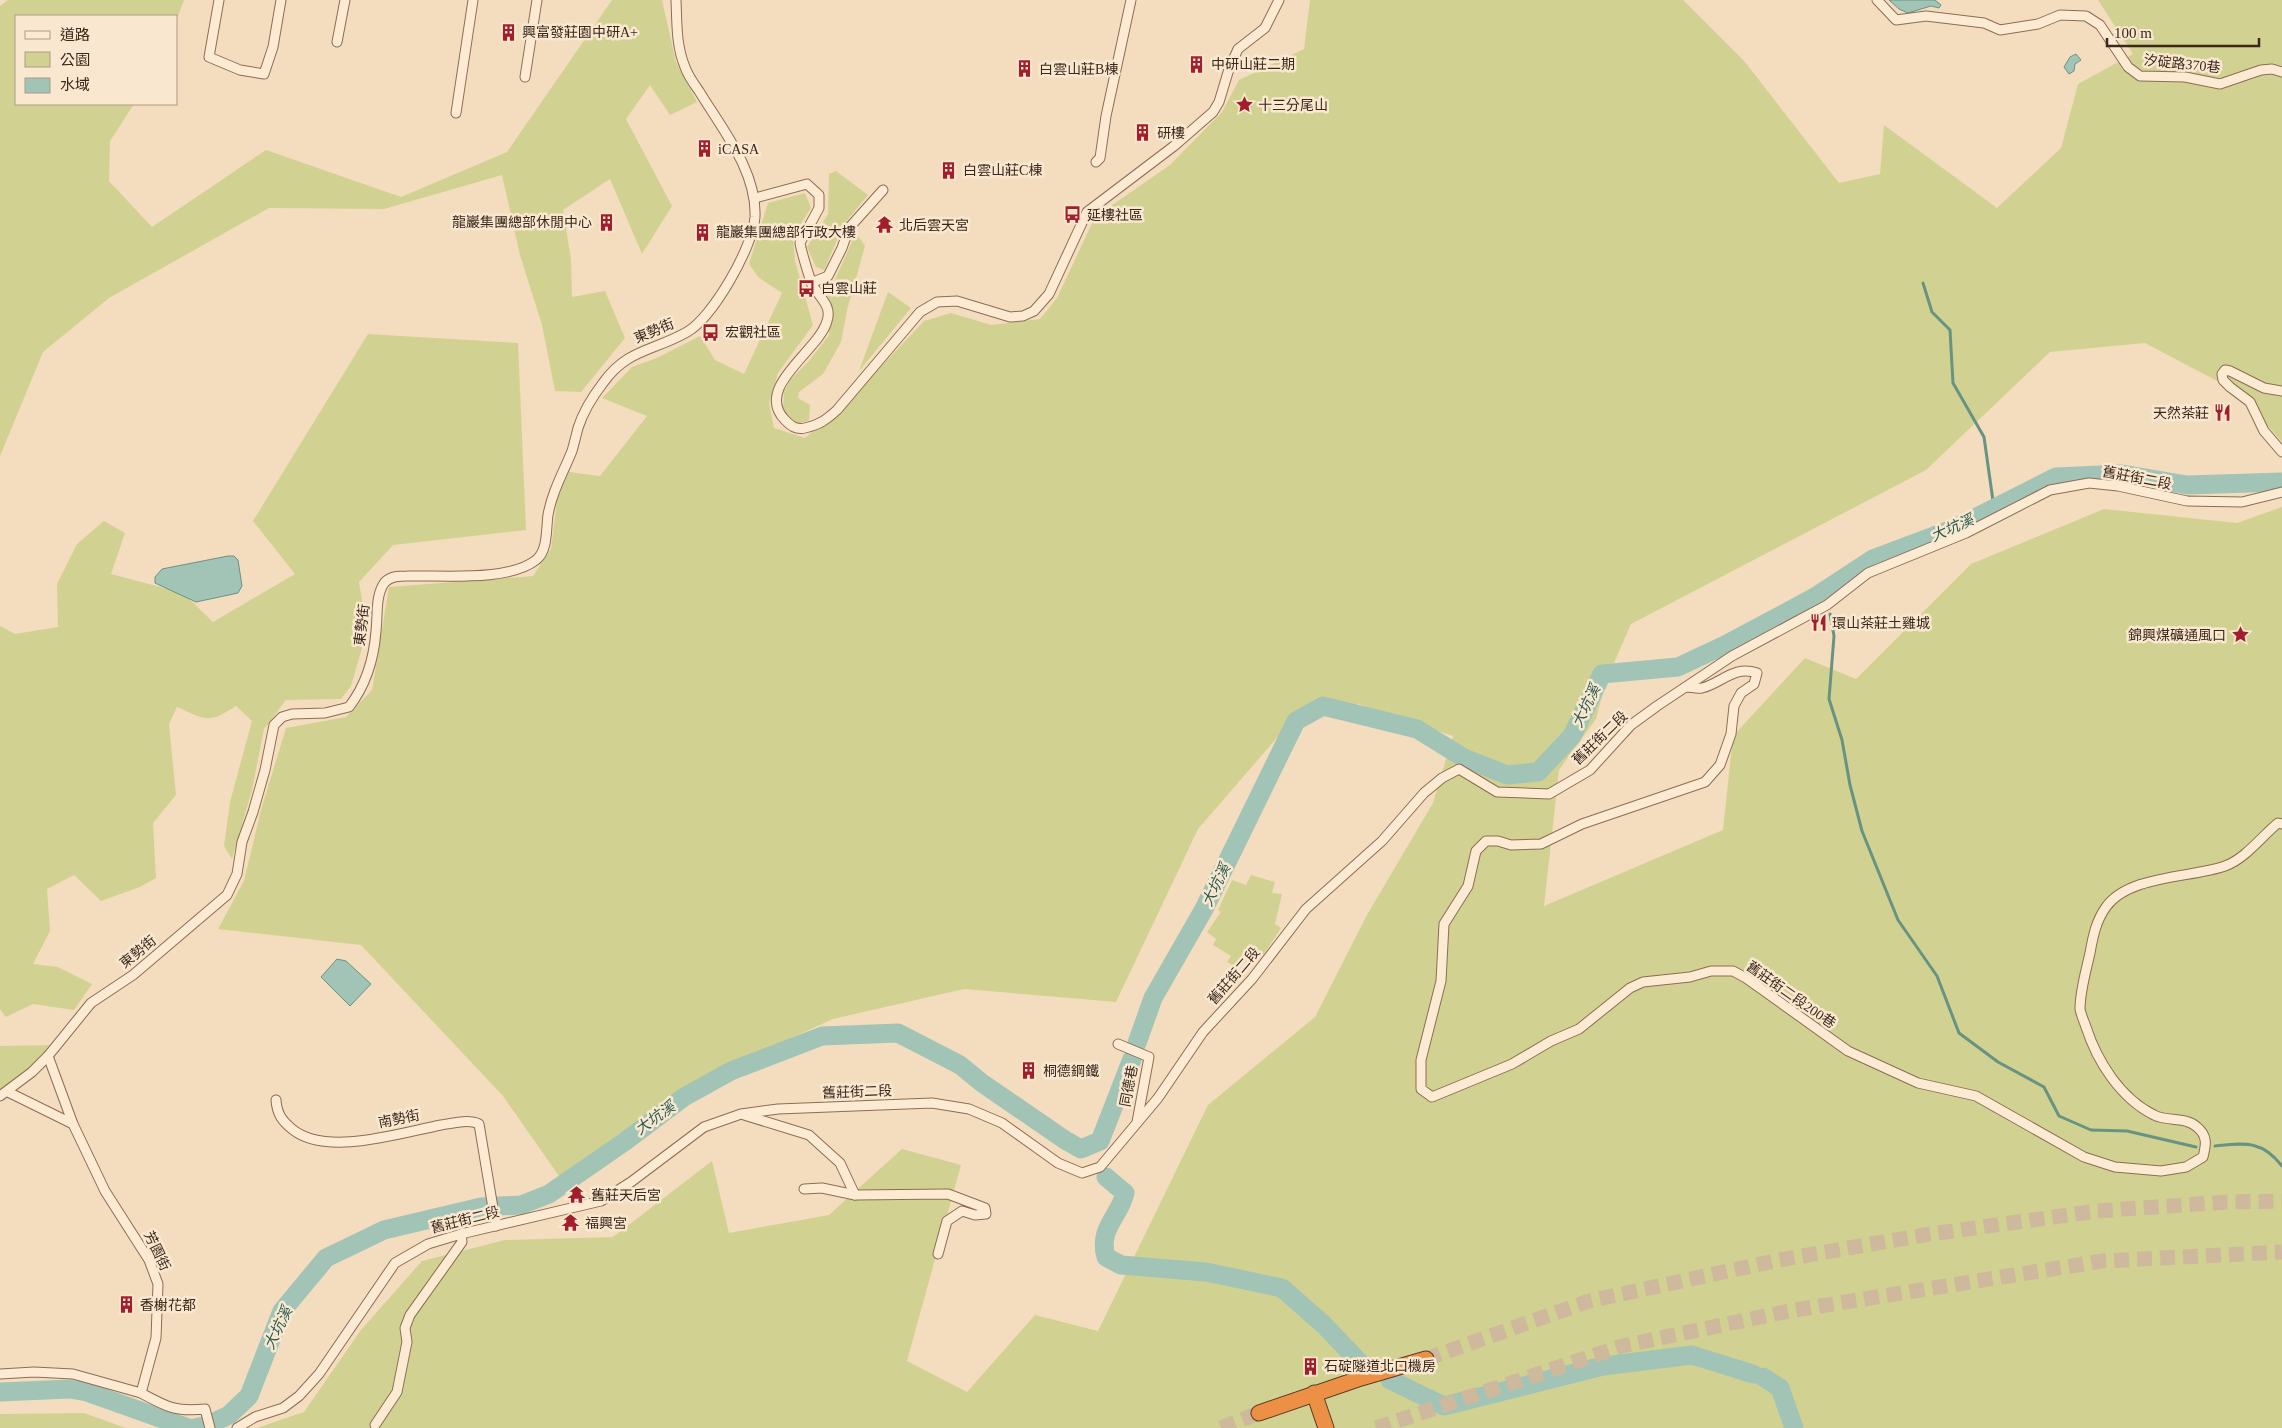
<svg xmlns="http://www.w3.org/2000/svg" width="2282" height="1428" viewBox="0 0 2282 1428" font-family="'Times New Roman','Noto Sans TC',serif">
<rect width="100%" height="100%" fill="#f3ddbe"/>
<g fill="#d1d291">
<path d="M8,0h176l-8,21v-5h-160v88h118l-24,37 -1,40 43,46 114,-77 135,47 106,-45 105,-152h50l14,62 21,40 -27,13 -20,-30 -24,34 46,87 -30,48 -32,-75 -47,31 8,49 1,38 33,-6 20,47 -44,54 -26,-1 -13,-66 -22,-70 -18,-80 -118,34 -115,-1 -160,90 -66,54 -43,104v-450z"/>
<path d="M1310,0h373l62,62 94,121 41,-9 4,-49 113,83 64,-60 17,-64 55,-30 -35,-54h184v442l-44,-50 -93,-49 -95,9 -124,118 -295,154 -25,57 -10,38 -37,51 -15,136 179,-76 10,-94 72,-78 51,21 115,-115 133,-55 133,14 45,-16v921h-2025l47,-16 57,-82 61,-69 83,-21 108,-3 99,-76 17,72 100,-18 73,-66 59,16 -54,196 60,31 68,-77 63,16 110,-226 107,-88 52,-102 66,-112 20,-67 -95,-32 -64,14 -96,111 -82,173 -152,-13 -131,30 -80,36 -111,72 -76,59 -63,-90 -142,-151 -143,-16 26,-48 17,-71 25,-82 60,-11 26,-27 17,-103 144,-11 18,-27 6,-49 12,-28 31,4 47,-60 -45,-18 30,-31 25,-9 43,-22 15,24 29,14 38,-81 -24,-16 -9,-13 19,-61 37,-10 6,15 -18,28 2,25 18,64 -35,48 -9,29 5,26 31,10 37,-30 82,-87 27,-8 40,12 49,-6 17,-21 38,-81 75,-52 52,-53 17,-32 65,-31z"/>
<path d="M836,171l32,24 -24,29 -20,46 -8,-3 -9,-20 21,-33 1,-40z"/>
<path d="M856,233l9,13 -18,64 -6,32 -18,32 -24,18 -1,6 12,7 -1,15 -10,4 -12,-5 -4,-9 1,-18 6,-12 19,-19 20,-26 -1,-40z"/>
<path d="M888,292l23,16 -52,63z"/>
<path d="M368,334l150,9 8,187 -133,15 -34,37 8,49 -16,55 -10,13 -55,1 -22,29 -12,61 -20,69 -8,-13 6,-44 22,-81 -16,-15c-29,19 -31,13 -59,1l-8,17 7,71 -23,28 3,55 -16,9 -39,14 -27,-26 -27,14 3,42 -17,33 25,3 34,17 -18,26 -41,-6 -27,13 -6,-8v-383l15,8 43,-7 -1,-43 20,-40 27,-23 21,12 -14,41 72,19 30,29 82,-48 -42,-53z"/>
<path d="M1251,875l24,7 -3,11 10,1 -7,30 6,4 -18,27 -12,-9 -17,20 -7,-4 4,-6 -18,-11 3,-6 -9,-7 14,-20 -3,-2 14,-30 14,5z"/>
<path d="M51,1045l-12,16 -39,28v-43z"/>
<path d="M84,1413l42,15h-126v-14z"/>
</g>
<g fill="#a2c4b6" stroke="#689383">
<path d="M1889,0h46l6,5 -2,3 -8,-2 -23,7 -9,-4z"/>
<path d="M2076,54l5,6 -6,4 -1,7 -5,3 -5,-7 6,-10z"/>
<path d="M228,556h6l4,4 4,26 -4,7 -42,9 -41,-19v-6l7,-8z"/>
<path d="M337,959l9,2 25,23 -21,22 -29,-29z"/>
</g>
<g fill="none" stroke-linecap="round" stroke-linejoin="round">
<g stroke="#689383" stroke-width="3">
<path d="M1923,283l9,29 18,18 3,53 31,54 10,71"/>
<path d="M1815,597l3,3"/>
<path d="M1830,614l4,22 -5,63 13,41 8,45 12,46 36,89 39,56 22,57 39,29 46,25 15,29 32,14 36,1 69,16"/>
<path d="M2215,1146c30,-3 47,-6 67,20"/>
</g>
<g stroke="#a2c4b6" stroke-width="19">
<path d="M1137,1043l16,-45 51,-89 92,-188 27,-15 94,23 47,29 43,17 31,-3 34,-36 30,-62 76,-7 51,-24 86,-46 58,-38 80,-30 103,-52 66,-3 65,11 95,-3"/>
<path d="M1106,1177l19,16c-6,25 -27,35 -19,64l15,8 85,7 76,16 42,37 42,44"/>
<path d="M1763,1377l17,11 14,40"/>
<path d="M1390,1380l54,26 159,-40 89,-11 61,19"/>
<path d="M0,1392l70,-3 17,3 101,36"/>
<path d="M195,1428l13,-3 21,-10 20,-19 33,-85 44,-53 58,-28 97,-23 40,-2 28,-11 78,-54 57,-43 47,-26 91,-35 76,-3 62,32 22,18 83,57 16,9 19,-8 32,-82"/>
</g>
<g stroke="#ceb99d" stroke-width="15" stroke-dasharray="15 8" stroke-linecap="butt">
<path d="M1426,1359l163,-58 190,-41 145,-25 173,-24 130,-9 55,-1"/>
<path d="M1221,1428l38,-15"/>
<path d="M1376,1428l246,-82 167,-35 313,-50 180,-9"/>
</g>
<defs>
<g id="minor">
<path d="M219,0l-10,57 31,13 24,4 9,-27 8,-47"/>
<path d="M1877,0l19,20 30,-4 58,7 16,7 38,-6 22,-9 26,1 14,9 28,42 12,9 45,1 35,7 41,-14 11,-1 10,3"/>
<path d="M337,42l8,-42"/>
<path d="M525,77l12,-77"/>
<path d="M456,113l17,-113"/>
<path d="M1096,162l4,-4 6,-42 25,-116"/>
<path d="M755,198l52,-14 12,11v13l-19,35 1,5c3,11 6,23 10,33 5,15 22,23 16,40 -8,30 -74,66 -42,99 6,6 11,10 20,8 14,-3 21,-8 32,-18l83,-98 17,-10 20,-1 53,16 13,-1 11,-5 15,-17 38,-82 87,-66 39,-34 6,-10 10,-33 9,-20 27,-21 14,-28"/>
<path d="M811,283l17,-7 14,-28 7,-20 34,-38"/>
<path d="M2282,391l-18,-3 -34,-17 -5,-1 -3,4 1,6 7,7 20,15 14,29 18,21"/>
<path d="M1686,687c5,0 11,2 16,1 20,-5 32,-23 55,-15l-3,11 -13,9 -7,13 -3,28 -11,31 -15,17 -123,42 -41,20 -30,1 -13,-4h-12l-10,10 -8,35 -24,38 -3,57 -20,79v29l11,8 80,-33 39,-23 28,-12 51,-41 13,-6 47,-5 21,-6h22l13,7 102,73 70,32 58,13 108,61 31,10 46,4 25,-4 17,-10c3,-12 5,-21 -6,-30 -12,-11 -30,-5 -43,-12 -34,-17 -57,-54 -68,-88 -2,-6 -5,-12 -6,-18 0,-18 6,-38 10,-56 3,-17 6,-32 16,-46 23,-32 85,-29 119,-41 20,-7 37,-30 53,-43l4,1"/>
<path d="M1118,1044l31,13 -12,65"/>
<path d="M48,1056l25,68"/>
<path d="M0,1096l32,-24 16,-16 43,-53 42,-28 94,-80 10,-21 5,-32 11,-30 12,-42 9,-45 8,-8 10,-3 33,-1 24,-6c17,-22 25,-49 27,-76 2,-16 -1,-36 9,-49 6,-6 14,-6 22,-6 35,-1 101,6 129,-16 12,-9 10,-31 12,-45 4,-23 15,-42 24,-64 2,-7 4,-15 6,-23 5,-16 15,-32 25,-45 24,-34 51,-32 84,-51 26,-15 66,-85 68,-115 2,-46 -33,-88 -56,-126 -5,-7 -11,-15 -14,-24 -9,-21 -8,-45 -9,-67"/>
<path d="M276,1100c1,13 5,20 16,29 34,28 108,4 149,-4 12,-2 28,-6 38,-1l17,102"/>
<path d="M744,1115l65,20 31,28 15,32"/>
<path d="M804,1189l18,-1 33,7 93,-1 37,14 1,6 -11,1 -13,-4 -15,10 -9,33"/>
<path d="M0,1374l34,-2 39,2 68,19 15,-55 2,-54 -9,-24 -44,-69 -32,-67 -65,-32"/>
<path d="M141,1393c26,14 34,19 64,16l5,19"/>
<path d="M375,1425l22,-33 10,-50 -2,-14 5,-13 52,-73 -1,-8"/>
<path d="M237,1428l18,-11 28,-9 16,-12 20,-22 76,-111 33,-19 33,-10 140,-33 30,-19 73,-55 37,-13 37,-5 154,-6 37,6 33,14 56,40 24,10 18,-6 58,-69 45,-66 49,-53 54,-70 76,-68 42,-48 18,-15 17,-9 38,23 52,2 41,-24 41,-45 26,-19 75,-50 95,-51 41,-32 98,-40 84,-43 39,-7 29,3 69,15 55,1 40,-10"/>
</g>
<g id="motorway">
<path d="M1314,1393l12,35"/>
<path d="M1259,1413l102,-35 65,-19"/>
</g>
</defs>
<use href="#minor" stroke="#8d6c55" stroke-width="11"/>
<use href="#motorway" stroke="#5a3b2a" stroke-width="17"/>
<use href="#minor" stroke="#fcebd2" stroke-width="9"/>
<use href="#motorway" stroke="#ec9045" stroke-width="15"/>
</g>
<defs>
<symbol id="building-bare" viewBox="-9 -9 18 18"><path d="M-4-6H4V6H1V3H-1V6H-4ZM-2.5-4.3h1.7v1.8h-1.7ZM.8-4.3h1.7v1.8H.8ZM-2.5-1h1.7V.8h-1.7ZM.8-1h1.7V.8H.8Z" fill="#a31e2d" stroke="#f9e8cf" stroke-width="2.5" paint-order="stroke"/></symbol>
<symbol id="sight-bare" viewBox="-9 -9 18 18"><path d="M0-6L1.8-2.2L6-1.7L2.9 1.2L3.7 5.4L0 3.3L-3.7 5.4L-2.9 1.2L-6-1.7L-1.8-2.2Z" fill="#a31e2d" stroke="#f9e8cf" stroke-width="2.5" paint-order="stroke"/></symbol>
<symbol id="bus-bare" viewBox="-9 -9 18 18"><path d="M-5-6H5V4H4V6H2V4H-2V6H-4V4H-5ZM-3.5-4V0h7V-4ZM-3.5 1.2v1.5H-2V1.2ZM2 1.2v1.5H3.5V1.2Z" fill="#a31e2d" stroke="#f9e8cf" stroke-width="2.5" paint-order="stroke"/></symbol>
<symbol id="temple-bare" viewBox="-9 -9 18 18"><path d="M0-6L5-2H3V0L6.5 2.5H4V6H1.5V3h-3V6H-4V2.5H-6.5L-3 0V-2H-5Z" fill="#a31e2d" stroke="#f9e8cf" stroke-width="2.5" paint-order="stroke"/></symbol>
<symbol id="restaurant-bare" viewBox="-9 -9 18 18"><path d="M-5-6h1v4h1v-4h1v4h1v-4h1v5L-1.5 .5V6h-2V.5L-5-1ZM5-6V6H3V1.5H1.5Q1.5-4 5-6Z" fill="#a31e2d" stroke="#f9e8cf" stroke-width="2.5" paint-order="stroke"/></symbol>
</defs>
<g fill-rule="evenodd">
<use href="#building-bare" x="496" y="20" width="25" height="25"/>
<use href="#building-bare" x="1184" y="52" width="25" height="25"/>
<use href="#building-bare" x="1012" y="56" width="25" height="25"/>
<use href="#sight-bare" x="1232" y="92" width="25" height="25"/>
<use href="#building-bare" x="1130" y="120" width="25" height="25"/>
<use href="#building-bare" x="692" y="136" width="25" height="25"/>
<use href="#building-bare" x="936" y="158" width="25" height="25"/>
<use href="#bus-bare" x="1060" y="202" width="25" height="25"/>
<use href="#building-bare" x="594" y="210" width="25" height="25"/>
<use href="#temple-bare" x="872" y="212" width="25" height="25"/>
<use href="#building-bare" x="690" y="220" width="25" height="25"/>
<use href="#bus-bare" x="794" y="276" width="25" height="25"/>
<use href="#bus-bare" x="698" y="320" width="25" height="25"/>
<use href="#restaurant-bare" x="2210" y="400" width="25" height="25"/>
<use href="#restaurant-bare" x="1806" y="610" width="25" height="25"/>
<use href="#sight-bare" x="2228" y="622" width="25" height="25"/>
<use href="#building-bare" x="1016" y="1058" width="25" height="25"/>
<use href="#temple-bare" x="564" y="1182" width="25" height="25"/>
<use href="#temple-bare" x="558" y="1210" width="25" height="25"/>
<use href="#building-bare" x="114" y="1292" width="25" height="25"/>
<use href="#building-bare" x="1298" y="1354" width="25" height="25"/>
</g>
<g text-anchor="middle" dominant-baseline="central" stroke-width="5" stroke-linejoin="round" paint-order="stroke">
<g font-size="14" fill="#3b271b" stroke="#f9e8cf" text-anchor="start">
<text x="522" y="32">興富發莊園中研A+</text>
<text x="1211" y="64">中研山莊二期</text>
<text x="1039" y="69">白雲山莊B棟</text>
<text x="1258" y="105">十三分尾山</text>
<text x="1157" y="133">研樓</text>
<text x="718" y="149">iCASA</text>
<text x="963" y="170">白雲山莊C棟</text>
<text x="1087" y="215">延樓社區</text>
<text x="592" y="222" text-anchor="end">龍巖集團總部休閒中心</text>
<text x="899" y="225">北后雲天宮</text>
<text x="716" y="232">龍巖集團總部行政大樓</text>
<text x="821" y="288">白雲山莊</text>
<text x="725" y="332">宏觀社區</text>
<text x="2209" y="413" text-anchor="end">天然茶莊</text>
<text x="1832" y="623">環山茶莊土雞城</text>
<text x="2226" y="635" text-anchor="end">錦興煤礦通風口</text>
<text x="1043" y="1071">桐德鋼鐵</text>
<text x="591" y="1195">舊莊天后宮</text>
<text x="585" y="1223">福興宮</text>
<text x="140" y="1305">香榭花都</text>
<text x="1324" y="1366">石碇隧道北口機房</text>
</g>
<g font-size="14" fill="#3b271b" stroke="#f9e8cf">
<text transform="translate(2182 64) rotate(6)">汐碇路370巷</text>
<text transform="translate(654 331) rotate(-23)">東勢街</text>
<text transform="translate(2137 478) rotate(11)">舊莊街二段</text>
<text transform="translate(362 625) rotate(-83)">東勢街</text>
<text transform="translate(1600 738) rotate(-44)">舊莊街二段</text>
<text transform="translate(138 952) rotate(-39)">東勢街</text>
<text transform="translate(1234 976) rotate(-49)">舊莊街二段</text>
<text transform="translate(1791 995) rotate(35)">舊莊街二段200巷</text>
<text transform="translate(1129 1086) rotate(-79)">同德巷</text>
<text transform="translate(857 1092) rotate(-2)">舊莊街二段</text>
<text transform="translate(399 1119) rotate(-11)">南勢街</text>
<text transform="translate(465 1220) rotate(-14)">舊莊街二段</text>
<text transform="translate(157 1251) rotate(64)">芳園街</text>
</g>
<g font-size="15" font-style="italic" fill="#285c53" stroke="#f9e8cf">
<text transform="translate(1952 528) rotate(-24)">大坑溪</text>
<text transform="translate(1586 706) rotate(-64)">大坑溪</text>
<text transform="translate(1216 885) rotate(-64)">大坑溪</text>
<text transform="translate(655 1118) rotate(-36)">大坑溪</text>
<text transform="translate(278 1328) rotate(-64)">大坑溪</text>
</g>
</g>
<rect x="15" y="15" width="162" height="90" fill="#f9e8cf" stroke="#ad9b87"/>
<rect x="25" y="31" width="25" height="8" fill="#fcebd2" stroke="#ad9b87"/>
<text x="60" y="40" font-size="15" fill="#3b271b">道路</text>
<rect x="25" y="52" width="25" height="15" fill="#d1d291" stroke="#ad9b87"/>
<text x="60" y="65" font-size="15" fill="#3b271b">公園</text>
<rect x="25" y="78" width="25" height="15" fill="#a2c4b6" stroke="#ad9b87"/>
<text x="60" y="90" font-size="15" fill="#3b271b">水域</text>
<path d="M2107 38v8h152v-8" fill="none" stroke="#3b271b" stroke-width="2.5"/>
<text x="2114" y="38" font-size="15" fill="#3b271b" stroke="#f9e8cf" stroke-width="4" paint-order="stroke">100 m</text>
</svg>
